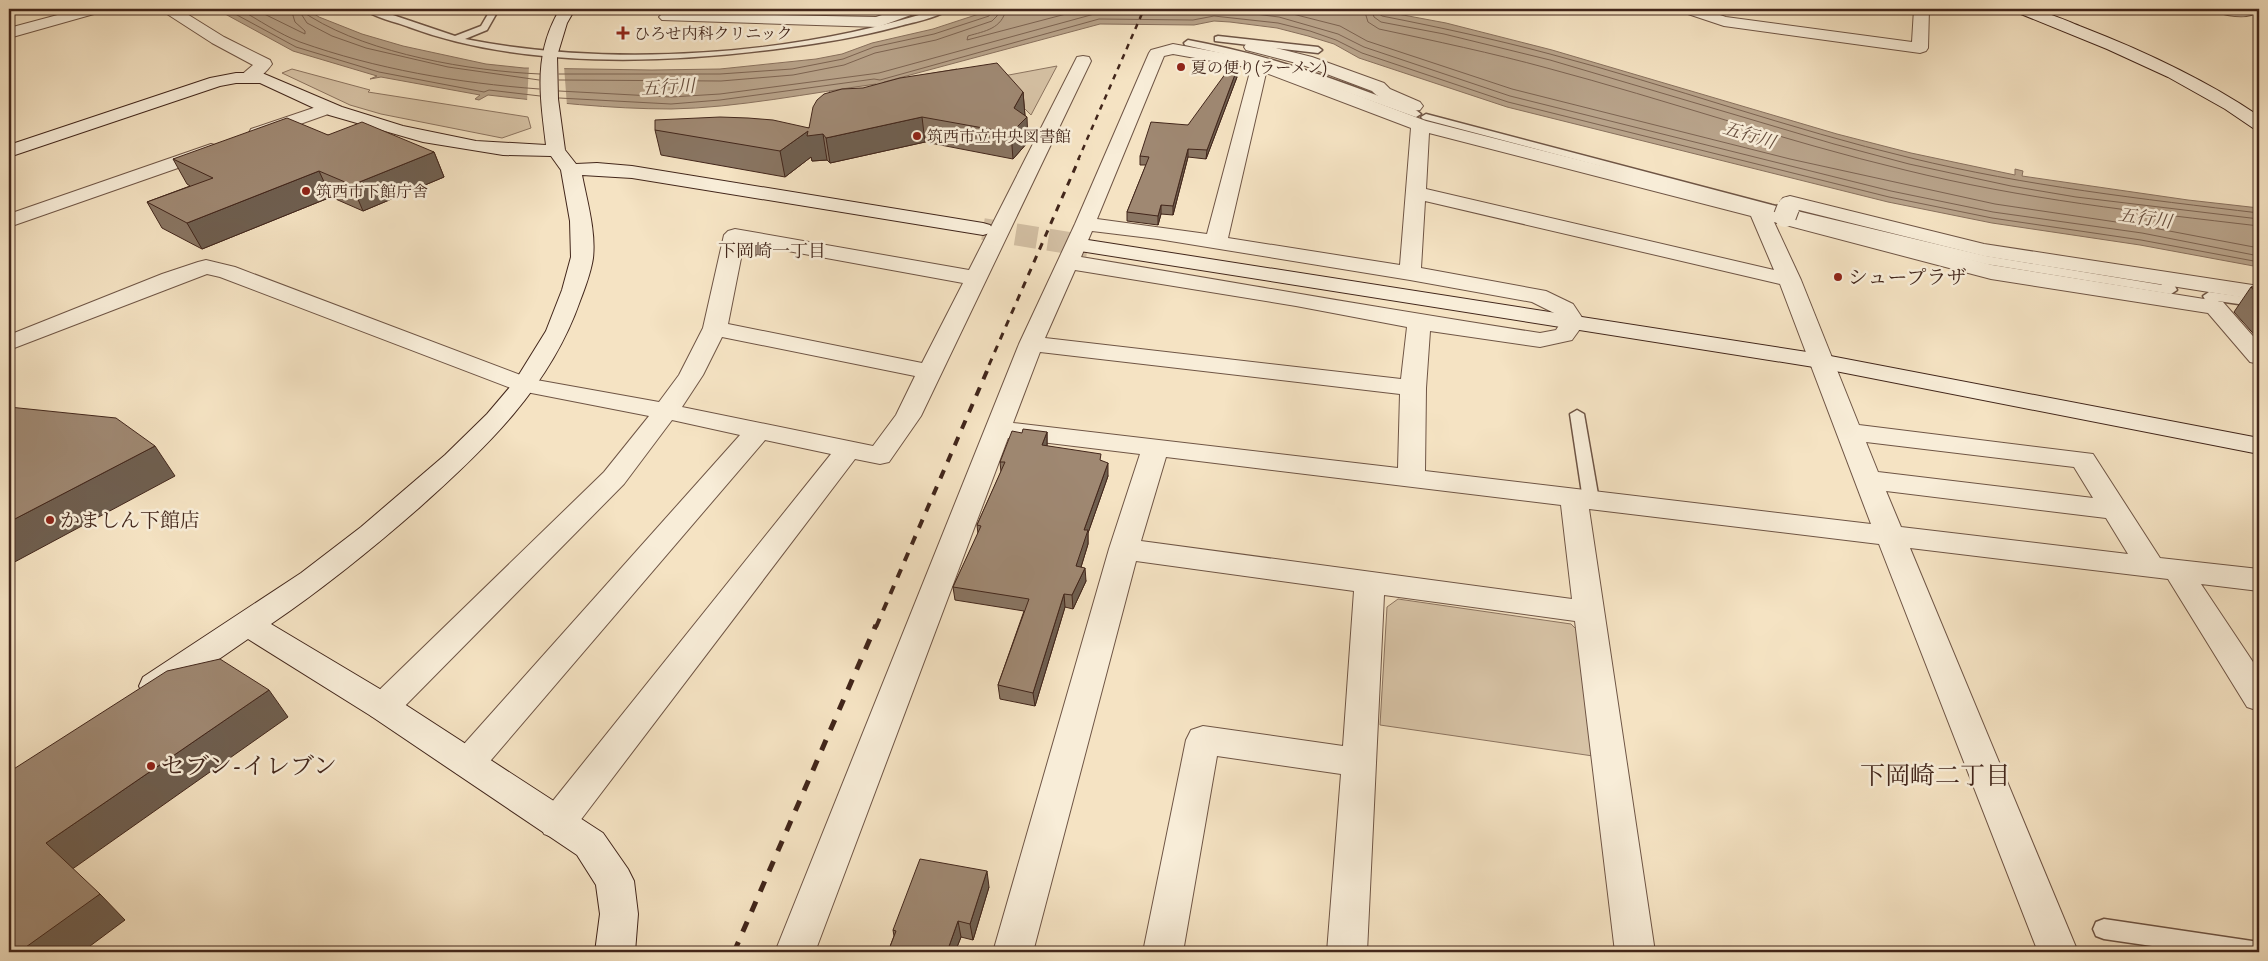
<svg xmlns="http://www.w3.org/2000/svg" width="2268" height="961" viewBox="0 0 2268 961" font-family="'IM FELL Great Primer','Noto Serif JP',serif">
<rect width="100%" height="100%" fill="#f5e3c3"/>
<filter id="stains"><feTurbulence type="fractalNoise" baseFrequency=".004" numOctaves="4"/><feColorMatrix values="0 0 0 0 .2 0 0 0 0 .09 0 0 0 0 .02 0 0 0 .5 -.17"/></filter>
<radialGradient id="worn" r=".72"><stop offset=".6" stop-color="#630" stop-opacity="0"/><stop offset="1" stop-color="#630" stop-opacity=".3"/></radialGradient>
<g fill="#d7c3a6" stroke="#8c7460">
<path d="M1057,66l-26,49 -30,-30 -155,26 -17,-20 128,-22 9,14z"/>
<path d="M292,69l78,21 -2,2 160,25 3,11 -29,10 -121,-24 -31,-9 -68,-32z"/>
<path d="M1398,599l173,25 8,8 14,124 -213,-31 7,-118z"/>
</g>
<path fill="#b8a38a" stroke="#89715e" d="M216,9h91l12,8 43,17 41,12 83,18 38,4 128,2 68,-1 96,-10 26,-5 30,-11 61,-14 61,-20h377l75,14 106,27 285,84 74,19 104,22v-6l8,2 -1,5 166,24 71,8v59l-119,-22 -148,-22 -104,-21 -381,-95 -148,-49 -25,-14 -26,-8 -31,-8 -47,-6 -16,-1 -20,4 -94,-1 -216,58 -6,5 -2,-3c-66,9 -140,24 -205,25 -61,0 -122,-7 -183,-14l-9,5 -4,-1 5,-4 -99,-18 -11,2 7,-3 -84,-25z"/>
<path fill="#f5e3c3" d="M529,66h35l3,40 -40,-4z"/>
<g fill="none" stroke-linecap="round" stroke-linejoin="round">
<g stroke="#7d6452" stroke-width="1">
<path d="M226,9l70,38 83,25 105,20 5,-2 51,6"/>
<path d="M239,9c20,11 40,25 61,33 76,27 158,41 239,47"/>
<path d="M254,9l51,25v-3l-10,-9 -4,-13"/>
<path d="M298,9l9,14 25,13 34,12 82,19 91,13"/>
<path d="M305,9l1,5 5,3c60,37 159,54 229,57"/>
<path d="M1006,9c-4,20 -21,22 -38,27l-1,4 118,-31"/>
<path d="M1273,9l67,17 27,15 145,48 278,70 205,45 148,22 116,22"/>
<path d="M1364,9l4,13 11,7c56,12 113,24 168,39 120,32 237,73 358,102 117,29 235,42 354,56"/>
<path d="M1371,9l3,8 7,5 63,12 106,26 284,84 75,20 102,22 65,11 183,22"/>
<path d="M1378,9v4l4,3c56,11 112,23 168,38 121,32 239,75 361,104 115,28 231,41 348,55"/>
<path d="M559,74h161l72,-5 51,-10 31,-12 60,-13 55,-18 3,-7"/>
<path d="M559,80l162,1 72,-6 51,-10 31,-12 61,-13 56,-19 5,-5 2,-7"/>
<path d="M559,91l112,6 49,-3 159,-21 219,-60 94,1 23,-5 64,8 59,17 26,13 146,49 381,95 102,21 149,21 117,23"/>
<path d="M559,98l112,6 49,-4 154,-21 6,1 219,-61 94,1 21,-4 64,7 32,8 26,9 26,13 146,49 381,95 103,21 149,22 118,22"/>
</g>
<path stroke="#d1bda1" stroke-width="22" stroke-dasharray="22 11" stroke-linecap="butt" d="M983,229l105,17"/>
<defs>
<g id="lane">
<path d="M364,9h11l80,27 26,-10 10,-17h8l-12,21 -22,9c148,29 330,17 473,-30h11c-11,9 -39,14 -53,18 -37,10 -74,16 -112,21 -118,16 -262,21 -375,-21 -13,-5 -34,-9 -45,-18z"/>
<path d="M1218,36l100,11 4,3 -4,3 -103,-12v-4z"/>
<path d="M1188,40c66,12 128,32 191,56 12,5 32,9 42,18l-5,3 -3,-1 -141,-51 -87,-20 -1,-2z"/>
<path d="M1426,114l346,91 214,51 176,29 -3,-6 6,-4 4,1 8,14 -6,4 -185,-30 -220,-54 -343,-91 -2,-2z"/>
<path d="M2209,292l50,7v8l-41,-6 3,6 -2,3h-8l-8,-14z"/>
<path d="M1577,410l7,4 15,86 -3,4h-10l-3,-4 -13,-86z"/>
<path d="M2104,919l155,23v10h-66l-89,-13 -8,-3 -3,-7 3,-7z"/>
</g>
<g id="street">
<path d="M80,9h24l-3,3 -92,26v-10z"/>
<path d="M162,9h17l45,28 46,23 2,4c-7,10 -18,20 -31,17l-2,-4 14,-12 -41,-22 -48,-31z"/>
<path d="M667,9h16l-2,4 195,4 24,-8h22l-3,3 -41,15 -216,-7 -3,-3z"/>
<path d="M1679,9h23l24,8 186,25 2,-33h15l-1,39 -2,3 -6,2 -196,-27 -42,-14z"/>
<path d="M2212,9h39l3,3 -3,3c-11,3 -25,0 -36,-3z"/>
<path d="M1252,42l60,15 72,26 6,6 30,13 3,4 -3,4c-14,3 -38,-9 -48,-19l-72,-27 -54,-14 -2,-3 2,-3z"/>
<path d="M1173,44l93,17 160,60 566,144 231,37 36,41v21l-9,-2 -42,-49 -217,-34 -217,-57 27,58 58,145 234,29 67,104 99,11v22l-58,-7 58,87v40l-12,-4 -79,-128 -258,-31 168,404h-40l-159,-408 -290,-35 66,443h-40l-40,-331 -191,-26 -17,357h-40l14,-178 -124,-18 -34,196h-40l43,-212 5,-10 12,-4 140,20 11,-155 -218,-30 -103,391h-40l116,-403 31,-95 -132,-16 -193,514h-40l244,-608 56,-120 74,-171 2,-3zM1173,54l78,14 -44,166 -110,-15 67,-163zM1266,73l145,55 -11,137 -172,-27zM1429,133l322,83 23,54 -348,-81zM1425,201l355,83 91,240 -446,-53 1,-83 4,-57 110,16 32,-7 13,-18 -12,-18 -27,-13 -125,-23zM1092,231l66,8 252,41 122,22 24,12 5,8 -5,8 -16,3c-153,-23 -306,-51 -459,-76zM1075,270l221,36 111,21 -6,52 -356,-41zM1040,352l360,42 -2,74 -385,-45zM1866,442l208,25 19,31 -215,-26zM1166,457l395,48 11,94 -431,-58zM1886,491l220,27 22,36 -227,-27z"/>
<path d="M1083,56l6,1 2,4 -170,355 -32,46 -9,2 -25,-5 -285,375 -13,5 -13,-5 -5,-11 5,-11 287,-358 -66,-14 -285,333 -12,4 -12,-4 -5,-10 5,-10 284,-318 -68,-15 -48,64 -229,232 -12,4 -12,-4 -5,-9 5,-9 233,-226 45,-56 -133,-26 -296,-113 -13,-3 -198,76v-15l153,-61 36,-12 8,-2 29,7 296,112 128,23 20,-27 24,-47 21,-93 4,-4 7,-2 234,41 106,-209 2,-4zM744,243l219,40 -41,80 -194,-39zM722,337l193,39 -19,39 -23,31 -191,-39 21,-32z"/>
<path d="M328,103l6,1 3,4 -3,4 -76,27 -7,-2 -2,-4 2,-4z"/>
<path d="M211,144l7,2 2,4 -2,4 -209,73v-13z"/>
<path d="M1790,196l194,48 275,42v14l-275,-44 -201,-50 -3,-4 3,-4z"/>
</g>
<g id="secondary">
<path d="M560,9h15l-8,14 -10,33 1,43 7,51 11,14 21,-1 35,3 351,57 7,2 3,4 -3,4 -7,2 -351,-57 -50,-3c5,26 14,56 11,83 -2,14 -8,30 -13,43 -30,86 -94,147 -160,206 -48,42 -96,81 -149,117l124,74 208,135 25,36 6,12 4,33 -3,38h-40l5,-38 -4,-29 -19,-30 -206,-139 -123,-77 -81,56 -12,4 -12,-4 -4,-9 4,-9 158,-104 60,-46 84,-72 42,-41 28,-33 31,-50 16,-41 9,-33 -1,-36 -9,-51 -10,-14 -48,-1 -80,-13 -94,-27 -69,-32h-24l-16,3 -211,71v-12l201,-67 26,-5h26l80,34 61,19 73,15 70,4c-6,-50 -13,-91 14,-136z"/>
<path d="M2013,9c25,-2 46,9 69,18 62,24 122,52 177,89v13l-6,-1 -28,-19 -57,-32 -61,-28 -91,-37z"/>
<path d="M1088,240l732,114 439,84v16l-439,-86 -740,-117 -3,-5 3,-5z"/>
</g>
</defs>
<use href="#lane" stroke="#6f5545" stroke-width="3"/>
<use href="#street" stroke="#6f5545" stroke-width="2"/>
<use href="#secondary" stroke="#42261b" stroke-width="2"/>
<use href="#lane" fill="#f8edd8" fill-rule="evenodd"/>
<use href="#street" fill="#f8edd8" fill-rule="evenodd"/>
<use href="#secondary" fill="#f8edd8" fill-rule="evenodd"/>
<path stroke="#42261b" stroke-width="2.5" stroke-dasharray="5.5 5.5" stroke-linecap="butt" d="M1078,160l66,-151"/>
<path stroke="#42261b" stroke-width="3" stroke-dasharray="7 7" stroke-linecap="butt" d="M989,365l90,-206"/>
<path stroke="#42261b" stroke-width="4" stroke-dasharray="9 9" stroke-linecap="butt" d="M876,627l114,-263"/>
<path stroke="#42261b" stroke-width="5" stroke-dasharray="11 11" stroke-linecap="butt" d="M734,952l142,-327"/>
<defs>
<path id="street-bridge" d="M1785,216l3,-8"/>
</defs>
<use href="#street-bridge" stroke="#6f5545" stroke-width="24" stroke-linecap="butt"/>
<use href="#street-bridge" stroke="#f8edd8" stroke-width="22"/>
</g>
<g fill="#897562" stroke="#42261b">
<path d="M1237,77l-31,82 -18,-2 -15,58 -12,-1 -3,11 -31,-4v-9l19,-47h-6v-9l48,-31z"/>
<path d="M1023,92l2,24 3,26 -15,17 -88,-17 -95,21 -3,-3 -15,1 -1,-4 -26,20 -124,-22 -6,-25 154,-2z"/>
<path d="M328,135l106,17 10,25 -81,34 -32,-14 -129,52 -40,-21 -15,-26 43,-16 -3,-2 -14,-25z"/>
<path d="M2251,287h8v53l-25,-28z"/>
<path d="M1047,432v14l54,15 7,15 -20,57v11l-7,23 5,14 -13,28 -8,-2 -30,99 -35,-7 -2,-14 26,-74 -69,-11 -2,-13 25,-53 -1,-9 24,-53 -1,-10z"/>
<path d="M989,887l-16,53 -12,-3 -6,15h-67l6,-16 -1,-6z"/>
</g>
<g fill="#6f5f50" stroke="#42261b">
<path d="M1237,69v8l-31,82 1,-9z"/>
<path d="M1023,92l2,24 2,1 1,25 -15,17 -2,-26 3,-25z"/>
<path d="M922,117l3,25 -95,21 -4,-25z"/>
<path d="M808,131l15,3 4,26 -15,1 -1,-4 -26,20 -5,-26z"/>
<path d="M1188,149v8l-15,58v-9z"/>
<path d="M434,152l10,25 -81,34 -11,-26z"/>
<path d="M319,171l12,26 -129,52 -15,-26z"/>
<path d="M1161,205v9l-3,11v-9z"/>
<path d="M1047,432v13l-4,13 -1,-13z"/>
<path d="M155,446l20,30 -166,89v-43z"/>
<path d="M1108,463v13l-20,57v11l-11,36 -1,-14 8,-36z"/>
<path d="M1085,568l1,13 -13,28 -1,-14z"/>
<path d="M1064,594l1,13 -30,99 -2,-13z"/>
<path d="M269,690l19,27 -217,153 -25,-27z"/>
<path d="M987,871l2,16 -16,53 -3,-16z"/>
<path d="M100,894l25,26 -43,32h-73v-9z"/>
<path d="M958,921l3,16 -6,15h-8z"/>
</g>
<g fill="#9f8872" stroke="#42261b">
<path d="M997,63l26,29 -9,16 13,9 -16,16 -89,-16 -96,21 -3,-4 -16,2 1,-5 -28,20 -125,-21v-10l65,-3 28,1 25,2 36,8 4,-21 4,-7 7,-6 18,-5 21,-1 37,-10z"/>
<path d="M1231,66l6,3 -30,81 -19,-1 -15,57 -12,-1 -3,11 -31,-4 22,-55 -9,-1 11,-34 37,3z"/>
<path d="M287,118l41,17 34,-13 72,30 -82,33 -33,-14 -132,52 -40,-21 66,-24 -40,-19z"/>
<path d="M2251,287h8v9z"/>
<path d="M9,407l107,11 39,28 -146,76z"/>
<path d="M1023,429l24,3 -5,13 59,9 -1,6 8,3 -24,67h4l-12,36 9,2 -13,27 -8,-1 -31,99 -35,-8 31,-86 -76,-12 28,-61 -4,-1 28,-63h-5l12,-31 10,2z"/>
<path d="M220,659l49,31 -223,153 54,51 -81,58h-2l-8,-8v-172l158,-101z"/>
<path d="M920,859l67,12 -17,53 -12,-3 -11,31h-59l8,-21 -3,-1z"/>
</g>
<g fill="#8f2418" stroke="#f8edd8" stroke-width="2">
<path d="M620.5 25.5h5v5h5v5h-5v5h-5v-5h-5v-5h5z"/>
<circle cx="1181" cy="67" r="5"/>
<circle cx="917" cy="136" r="5"/>
<circle cx="306" cy="191" r="5"/>
<circle cx="1838" cy="277" r="5"/>
<circle cx="50" cy="520" r="5"/>
<circle cx="151" cy="766" r="5"/>
</g>
<g text-anchor="middle" dominant-baseline="central" stroke-width="5" stroke-linejoin="round" paint-order="stroke">
<g font-size="16" fill="#42261b" stroke="#f8edd8" text-anchor="start">
<text x="634" y="33">ひろせ内科クリニック</text>
<text x="1191" y="67">夏の便り(ラーメン)</text>
<text x="927" y="136">筑西市立中央図書館</text>
<text x="316" y="191">筑西市下館庁舎</text>
</g>
<g font-size="18" font-style="italic" fill="#654c3c" stroke="#f8edd8">
<text transform="translate(668 87) rotate(-3)">五行川</text>
<text transform="translate(1749 135) rotate(17)">五行川</text>
<text transform="translate(2145 218) rotate(8)">五行川</text>
</g>
<g font-size="18" fill="#42261b" stroke="#f8edd8">
<text x="772" y="251">下岡崎一丁目</text>
</g>
<g font-size="20" fill="#42261b" stroke="#f8edd8" text-anchor="start">
<text x="1848" y="277">シュープラザ</text>
<text x="60" y="520">かましん下館店</text>
</g>
<g font-size="24" fill="#42261b" stroke="#f8edd8" text-anchor="start">
<text x="161" y="766">セブン-イレブン</text>
</g>
<g font-size="25" fill="#42261b" stroke="#f8edd8">
<text x="1935" y="775">下岡崎二丁目</text>
</g>
</g>
<rect width="2268" height="961" fill="none" stroke="#f5e3c3" stroke-width="30"/>
<rect x="10" y="10" width="2248" height="941" fill="none" stroke="#42261b" stroke-width="2.5"/>
<rect x="15" y="15" width="2238" height="931" fill="none" stroke="#42261b"/>
<rect width="100%" height="100%" filter="url(#stains)"/>
<rect width="100%" height="100%" fill="url(#worn)"/>
</svg>
